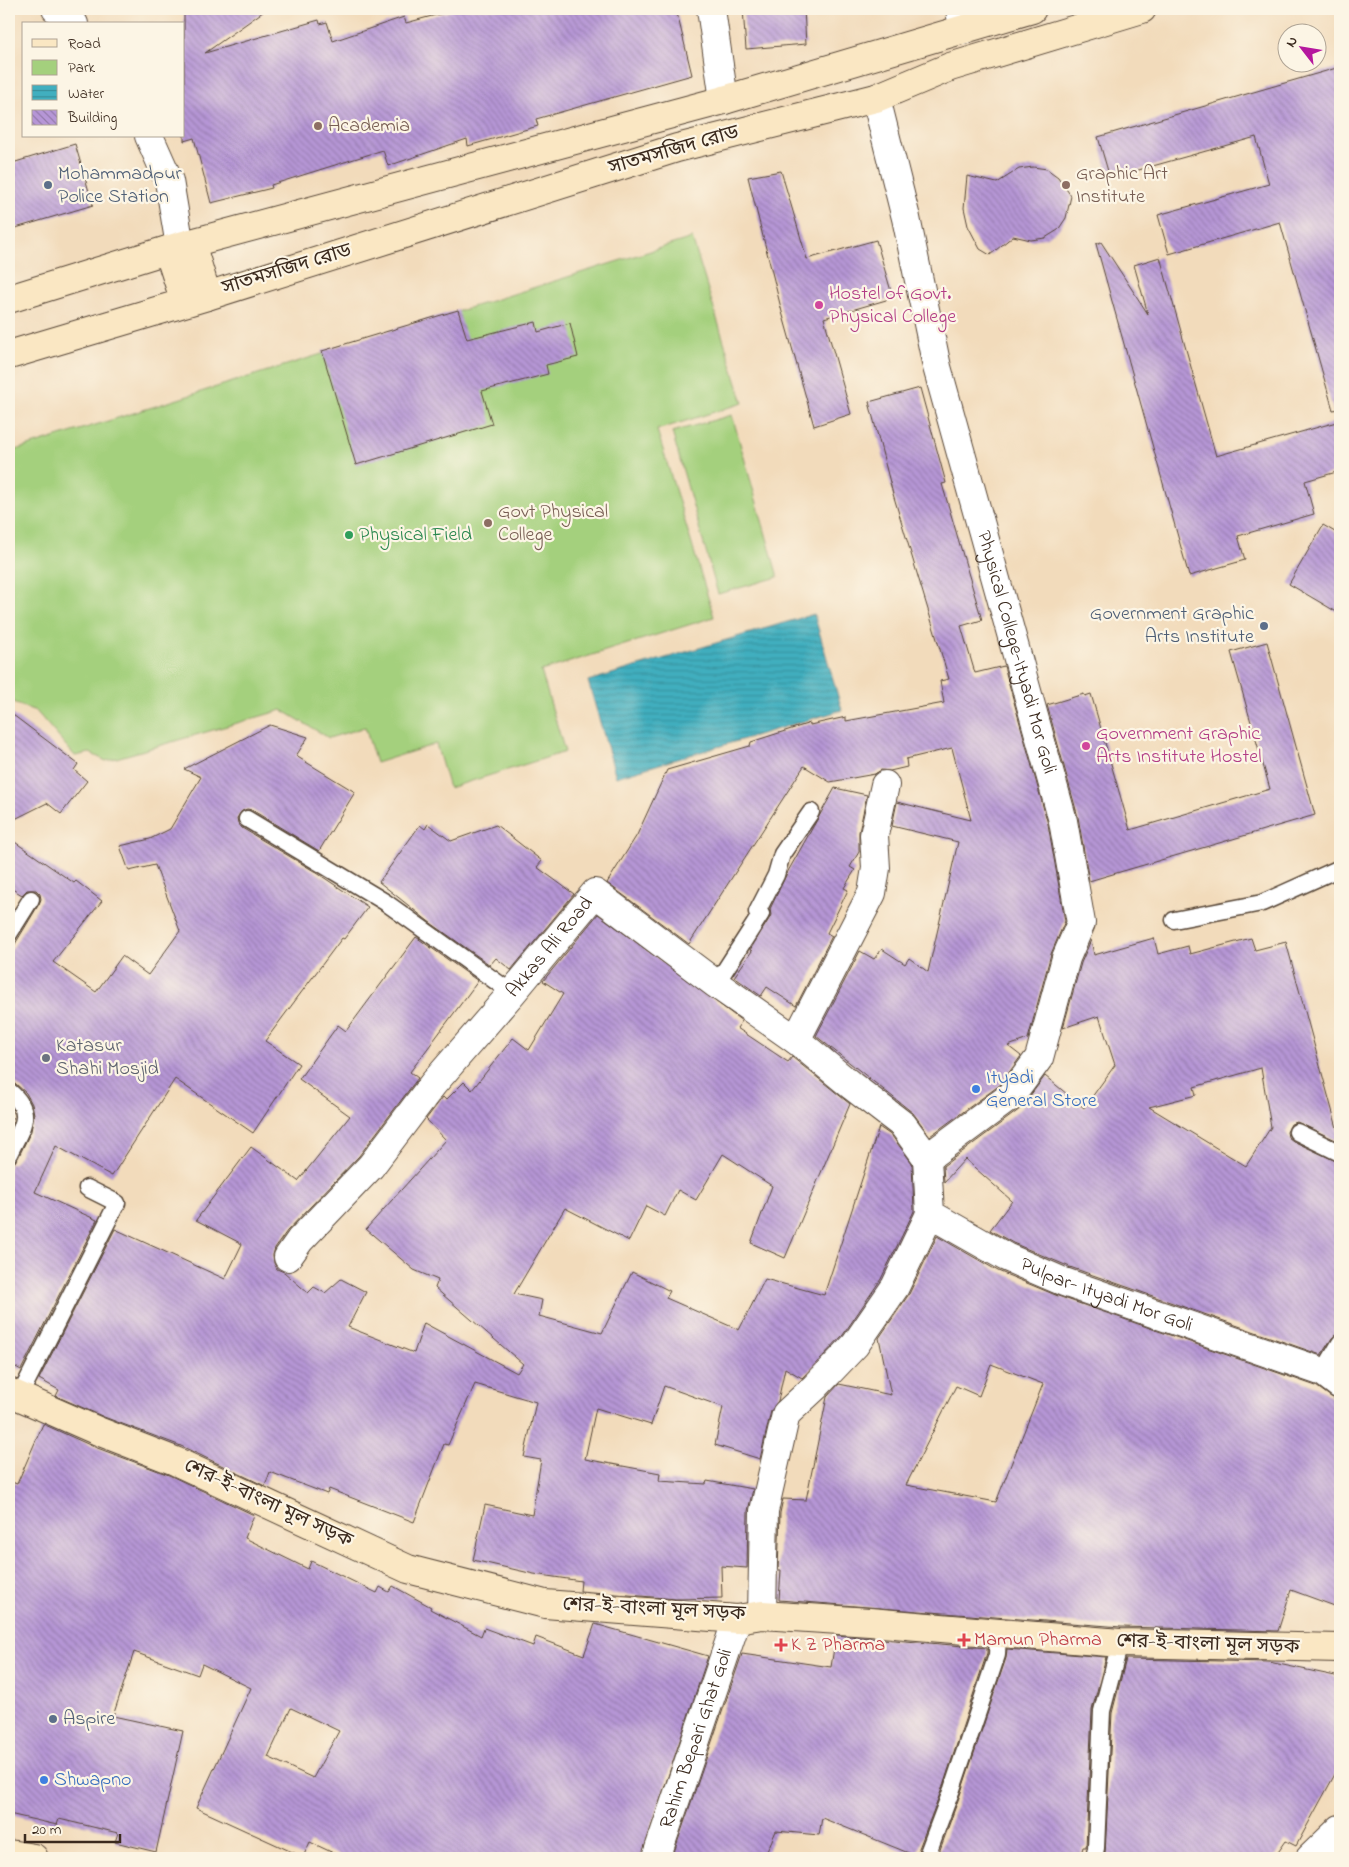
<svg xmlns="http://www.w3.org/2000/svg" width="1349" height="1867" viewBox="0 0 1349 1867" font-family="'Indie Flower','Noto Sans Bengali',sans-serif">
<defs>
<pattern id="water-rules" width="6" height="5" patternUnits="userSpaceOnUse" patternTransform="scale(1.25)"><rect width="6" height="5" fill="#41afbf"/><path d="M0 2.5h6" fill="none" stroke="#388f9b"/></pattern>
<pattern id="building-back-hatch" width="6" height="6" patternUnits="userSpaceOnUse" patternTransform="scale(1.25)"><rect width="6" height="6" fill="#b696d6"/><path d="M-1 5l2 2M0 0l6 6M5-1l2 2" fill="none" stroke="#957bad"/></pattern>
</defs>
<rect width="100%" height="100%" fill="#fcf5e5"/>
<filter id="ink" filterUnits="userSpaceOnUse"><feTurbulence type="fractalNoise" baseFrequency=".02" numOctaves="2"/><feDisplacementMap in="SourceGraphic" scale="10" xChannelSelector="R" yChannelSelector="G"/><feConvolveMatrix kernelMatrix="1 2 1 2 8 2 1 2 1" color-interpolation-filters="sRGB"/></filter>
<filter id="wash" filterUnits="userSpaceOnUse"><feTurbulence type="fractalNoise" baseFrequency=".0096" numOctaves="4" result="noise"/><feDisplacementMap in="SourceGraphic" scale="20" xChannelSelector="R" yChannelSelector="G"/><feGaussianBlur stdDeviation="1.12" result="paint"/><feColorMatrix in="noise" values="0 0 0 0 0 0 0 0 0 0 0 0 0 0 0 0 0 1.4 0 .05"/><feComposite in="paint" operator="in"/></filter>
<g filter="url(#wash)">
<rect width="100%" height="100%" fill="#f2dbbb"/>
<g fill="#a4d07d" stroke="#707d4e">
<path d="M692,238l51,165 -86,27 57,187 -173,54 24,81 -116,36 -13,-44 -60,19 -11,-36 -36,11 -47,-28 -176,51 -16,-8 -15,3 -39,-45 -20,-7 -7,-8v-244z"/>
<path d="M732,415l46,162 -60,17 -46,-162z"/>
</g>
<path fill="url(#water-rules)" stroke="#3e6c6e" d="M814,614l28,96 -226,67 -28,-96z"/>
<g id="blocks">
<g fill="url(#building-back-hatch)" fill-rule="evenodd">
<path d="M184,9h83l-62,44 114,-33 1,4 7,-2 6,19 71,-24 2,6 52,-14h218l16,66 -156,44 2,7 -70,20 -1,-7 -79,27 -5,-16 -112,35 1,3 -61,15 -17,-65 -10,3z"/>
<path d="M743,9h61l2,35 -60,5z"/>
<path d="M1340,67v342l-7,1 -53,-188 -111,32 -11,-39 111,-31 -13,-47 -146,41 -12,-41z"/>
<path d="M75,144l18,61 -84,25v-66z"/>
<path d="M1033,167l14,2 11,8 13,19 -5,22 -8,12 -13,8 -14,2 -18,-4 -23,19 -10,-6 -12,-23 -4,-18 3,-32 30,7 22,-14z"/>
<path d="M781,171l26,88 69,-19 17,58 -69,20 27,96 -37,12 -32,-114 -34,-135z"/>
<path d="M1101,242l47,72 -14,-49 26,-8 56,199 124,-35v50l-35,10 9,33 -76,22 7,24 -56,16 -93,-332z"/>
<path d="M458,310l9,29 69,-17 2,10 32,-9 8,34 -32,8 2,9 -66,17 10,33 -136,41 -34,-114z"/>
<path d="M920,388l26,95 -4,1 40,136 -21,6 14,47 29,-7 44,158 17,97 -14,33 -23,85 -20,7 13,10 -21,29 -70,51 -17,-23 -97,-77 44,-85 14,8 8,-10 23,15 4,-6 19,14 30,-130 -66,-16 5,-24 74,18 -19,-72 -46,11 1,8 -17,4 -9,-1 -6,4 -45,8 -26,-16 -115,178 -82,-61 30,-48 30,-65 83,-24 1,-4 59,-19v2l36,-8v4l98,-18 -4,-22 9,-2 -56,-185 -24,-92z"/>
<path d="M1323,525l17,10v79l-51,-30z"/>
<path d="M1267,642l48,173 -226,66 -11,-64 -31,-112 37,-11 1,2 6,-2 39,136 140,-41 -39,-137z"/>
<path d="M9,712l69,52 -4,6 13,11 -26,33 -14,-11 -38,19z"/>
<path d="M270,725l38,12 -12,19 59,36 -36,59 -67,-41 -5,-1 -5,2 -5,7 1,5 4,5 72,43 54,36 -24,32 -2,-1 -77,103 34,23 -46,69 -78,-54 -63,97 -56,-30 -21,46 62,28 -76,150 -12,-7v-199l5,-1 4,-5 13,-27 3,-17 -2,-10 -6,-11 -10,-9 -7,-3v-127l30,-50 2,-5 -1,-5 -4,-4h-9l-5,5 -13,-8v-49l65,45 2,-2 26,20 -49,61 43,30 26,-36 26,19 32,-44 -25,-66 -26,6 -9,-25 30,-7 20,-10 31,-52 -17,-8z"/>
<path d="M835,788l32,7 -8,37v20l-9,15 5,3 -11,18 4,2 -21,43 5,3 -36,70 -29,-19 -6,9 -27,-19 18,-26 -2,-1 19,-31 2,-4 -1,-6 17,-36z"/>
<path d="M428,824l23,17 45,-16 46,36 -5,6 37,27 -63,76 -15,-12 -6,7 -62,-44 -49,-39 41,-57 5,4z"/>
<path d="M598,914l144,107 -5,7 51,34 4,-5 58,47 -65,154 -34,-15 21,-57 -49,-32 -27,46 -18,-10 -13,26 -19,-10 -17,35 -64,-33 -51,86 28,6 -3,16 63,17 30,-61 38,19 -4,7 73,32 26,-51 59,16 55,-168 13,9 20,27 2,48 -33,68 -38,56 -41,43 -17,-10 -7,33 -7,10 -11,48 -45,-14 8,-38 -59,-21 -13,39 -55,-17 -11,51 75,14 -1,8 47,3 1,-3 46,8 -5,22 -1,57 -26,-2 1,32 -46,1 -96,-8 1,-10 -47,-7 -61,-14 12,-55 47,10 9,-55 -17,-3 12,-55 -61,-18 -27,61 -4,-1 -30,78 -85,-33 -2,5 -57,-22 -5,14 -84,-40 -77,-29 -48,-21 3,-6 -20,-11 76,-150 110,50 17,-35 -46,-24 55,-73 47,34 52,-65 -51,-37 39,-54 8,6 70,-94 62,44 -68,91 8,6 -59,78 -72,75 -12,17 -2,7 1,8 3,6 7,3 24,21 6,-6 11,6 16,-14 25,13 -18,35 66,26 10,-30 93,50 6,-9 -88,-76 3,-8 -24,-10 -48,-41 80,-89 -20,-21 17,-22 3,3 18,-18 8,8 41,-52 16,12 34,-56 -20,-13z"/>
<path d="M1154,938l4,16 30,-8 2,8 61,-16 4,12 31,-8 54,197v3l-43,-20 -6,2 -4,8 1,5 5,4 47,22v170l-8,5 -11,17 -251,-88 -57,-24 -23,-13 22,-29 -47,-42 -21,23 -1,-16 77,-57 25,-33 39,32 31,-43 -16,-49 -36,12 18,-65 10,-23 3,15zM1261,1068l10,59 -25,39 -97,-59 47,-12 -2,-8z"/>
<path d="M9,1105l5,10 -5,17z"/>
<path d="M937,1236l61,35 60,25 258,90 15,11 9,3v208l-49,-18 -13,41 -157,-4 -342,-27 2,-30h-3l2,-57 3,-14 23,1 21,-103 12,-13 52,11 -12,-57 30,-44zM991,1364l52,20 -47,118 -90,-17 50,-99 23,10z"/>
<path d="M43,1424l49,22 77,29 85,40 -9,23 63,31 3,-8 66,32 3,-6 9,5 4,-6 38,21 -1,2 51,27 3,-8 49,18 3,-9 48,18 11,-31 113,32 -67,202h-297l-34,-16 -7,15 -107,-49 55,-120 -49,-24 -4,11 -64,-23 -21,64 70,15 -27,121 -41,-10 3,-9 -59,-14 -2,6 -48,-11v-333l8,3zM291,1708l48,23 -26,47 -45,-21z"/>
<path d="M836,1635l151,13v5l-44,133 -27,70 -94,-38 -3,17 -43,-4 -12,27h-92l70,-204 89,13z"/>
<path d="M1007,1649l99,8 -14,53 -6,137h-3l-3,11h-143l24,-66 45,-134z"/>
<path d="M1126,1659l143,3 71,15v88l-44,81 -10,-5 -12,17h-156l-13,-4 7,-141z"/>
</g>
</g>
</g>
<g filter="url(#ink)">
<use href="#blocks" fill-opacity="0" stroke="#564536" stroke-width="1"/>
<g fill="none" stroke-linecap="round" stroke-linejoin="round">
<defs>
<g id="lane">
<path d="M247,819l138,83 127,91"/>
<path d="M1174,920l88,-17 78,-35"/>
<path d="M9,934l22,-35"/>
<path d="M716,984l45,-70 -4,-2 19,-37 6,-21 29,-42"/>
<path d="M9,1091c27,22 12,37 0,63"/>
<path d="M1297,1132l43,21"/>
<path d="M1323,1372l17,-29"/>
<path d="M19,1397l98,-194 -30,-15"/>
<path d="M926,1858l26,-69 45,-134 1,-22"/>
<path d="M1094,1858l2,-10 6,-137 18,-68"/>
</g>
<g id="street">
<path d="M56,9l18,15"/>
<path d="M711,9l13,91"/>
<path d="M960,9l3,21"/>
<path id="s1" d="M876,98l30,120 31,149 126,454 18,102 -15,35 -27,100 -28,38 -84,62"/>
<path d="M149,136l20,45 11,65"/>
<path d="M796,1040l76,-147 4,-25 -2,-33 11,-50"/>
<path id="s2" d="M927,1158l3,56 76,43 58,25 259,90 17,13"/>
<path id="s3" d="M288,1257l12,-17 71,-74 62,-82 79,-91 83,-100 121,91 80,56 56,46 51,39 24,33"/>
<path d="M762,1615l2,-104 22,-97 29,-27 40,-42 40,-58 35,-73"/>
<path id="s4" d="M656,1858l81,-239"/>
<path d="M1310,1858l30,-29"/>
</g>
<g id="secondary">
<path d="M191,243l16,53"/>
<path d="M168,250l17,52"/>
<path d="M9,299l171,-53 544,-146 308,-91"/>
<path d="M9,355l198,-59 470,-148 199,-50 74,-31 192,-58"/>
<path d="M9,1392l89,39 77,30 233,108 137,35 192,15 25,-4 108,7 250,21 220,5"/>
<path d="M9,1854l25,4"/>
</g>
</defs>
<use href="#lane" stroke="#564536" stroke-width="19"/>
<use href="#street" stroke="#564536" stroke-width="30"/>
<use href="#secondary" stroke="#564536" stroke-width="30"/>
<use href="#lane" stroke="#fff" stroke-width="16"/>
<use href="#street" stroke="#fff" stroke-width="28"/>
<use href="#secondary" stroke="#fae7c3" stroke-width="28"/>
</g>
</g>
<g fill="#8d6e63" stroke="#fcf5e5" stroke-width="2">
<circle cx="318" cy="126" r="5"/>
<circle cx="1066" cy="185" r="5"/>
<circle cx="488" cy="523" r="5"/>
</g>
<g fill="#5c6f8a" stroke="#fcf5e5" stroke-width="2">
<circle cx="48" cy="185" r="5"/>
<circle cx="1264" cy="626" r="5"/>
<circle cx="53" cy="1719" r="5"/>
</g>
<g fill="#d1479c" stroke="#fcf5e5" stroke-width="2">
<circle cx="819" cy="305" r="5"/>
<circle cx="1086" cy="746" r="5"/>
</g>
<circle fill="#2e9e5b" stroke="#fcf5e5" stroke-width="2" cx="349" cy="535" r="5"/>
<circle fill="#6b7280" stroke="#fcf5e5" stroke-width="2" cx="46" cy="1058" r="5"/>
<g fill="#3f7fe0" stroke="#fcf5e5" stroke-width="2">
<circle cx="976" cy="1089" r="5"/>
<circle cx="44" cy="1780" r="5"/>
</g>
<g fill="#e0444e" stroke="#fcf5e5" stroke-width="2">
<path d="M961.5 1632.5h5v5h5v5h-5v5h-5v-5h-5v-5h5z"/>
<path d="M778.5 1637.5h5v5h5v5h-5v5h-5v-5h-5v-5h5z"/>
</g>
<g text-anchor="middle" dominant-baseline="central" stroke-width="4.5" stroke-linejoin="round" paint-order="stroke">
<g font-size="20" fill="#785e54" stroke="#fcf5e5" text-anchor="start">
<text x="328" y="126">Academia</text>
<text x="1076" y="174">Graphic Art<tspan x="1076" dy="23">Institute</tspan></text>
<text x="498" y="512">Govt Physical<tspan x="498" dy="23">College</tspan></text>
</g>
<g font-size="20" fill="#3b2a1e" stroke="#fcf5e5">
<text transform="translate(674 151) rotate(-16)">সাতমসজিদ রোড</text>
<text transform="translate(287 270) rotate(-17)">সাতমসজিদ রোড</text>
<text stroke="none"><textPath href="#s1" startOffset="572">Physical College-Ityadi Mor Goli</textPath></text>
<text stroke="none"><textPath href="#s3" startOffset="406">Akkas Ali Road</textPath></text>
<text stroke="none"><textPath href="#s2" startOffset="251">Pulpar- Ityadi Mor Goli</textPath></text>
<text transform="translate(268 1504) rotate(25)">শের-ই-বাংলা মূল সড়ক</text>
<text transform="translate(654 1610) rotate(3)">শের-ই-বাংলা মূল সড়ক</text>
<text transform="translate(1208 1645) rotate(2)">শের-ই-বাংলা মূল সড়ক</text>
<text stroke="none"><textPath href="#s4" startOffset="126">Rahim Bepari Ghat Goli</textPath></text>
</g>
<g font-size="20" fill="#4e5e75" stroke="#fcf5e5" text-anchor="start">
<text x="58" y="174">Mohammadpur<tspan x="58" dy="23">Police Station</tspan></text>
<text x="1254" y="614" text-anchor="end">Government Graphic<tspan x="1254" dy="23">Arts Institute</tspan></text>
<text x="63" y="1719">Aspire</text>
</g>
<g font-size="20" fill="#b23c85" stroke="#fcf5e5" text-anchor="start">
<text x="829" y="294">Hostel of Govt.<tspan x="829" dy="23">Physical College</tspan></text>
<text x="1096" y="734">Government Graphic<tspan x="1096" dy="23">Arts Institute Hostel</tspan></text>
</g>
<g font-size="20" fill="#27864d" stroke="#fcf5e5" text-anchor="start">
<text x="359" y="535">Physical Field</text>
</g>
<g font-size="20" fill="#5b616d" stroke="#fcf5e5" text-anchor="start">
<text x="56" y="1046">Katasur<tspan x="56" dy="23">Shahi Mosjid</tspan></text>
</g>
<g font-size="20" fill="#366cbe" stroke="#fcf5e5" text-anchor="start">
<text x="986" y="1078">Ityadi<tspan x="986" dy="23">General Store</tspan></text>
<text x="54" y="1780">Shwapno</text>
</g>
<g font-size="20" fill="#be3a42" stroke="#fcf5e5" text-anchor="start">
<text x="974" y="1640">Mamun Pharma</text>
<text x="791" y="1645">K Z Pharma</text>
</g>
</g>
<rect width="1349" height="1867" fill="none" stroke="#fcf5e5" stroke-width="30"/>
<rect x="22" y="22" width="162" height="115" fill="#fcf5e5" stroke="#afa495"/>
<rect x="32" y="39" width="25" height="8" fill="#fae7c3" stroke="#afa495"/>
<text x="68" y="48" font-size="15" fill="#3b2a1e">Road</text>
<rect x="32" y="60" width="25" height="15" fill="#a4d07d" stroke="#afa495"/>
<text x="68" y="72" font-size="15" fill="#3b2a1e">Park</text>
<rect x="32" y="85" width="25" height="15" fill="url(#water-rules)" stroke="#afa495"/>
<text x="68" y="98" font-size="15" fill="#3b2a1e">Water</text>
<rect x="32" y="110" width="25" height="15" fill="url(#building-back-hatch)" stroke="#afa495"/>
<text x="68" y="122" font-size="15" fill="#3b2a1e">Building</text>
<g transform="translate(1302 48) rotate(301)"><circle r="24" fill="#fcf5e5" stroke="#afa495"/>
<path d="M0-4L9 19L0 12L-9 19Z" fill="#b5179e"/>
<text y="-8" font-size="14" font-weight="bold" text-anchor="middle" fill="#3b2a1e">N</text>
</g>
<path d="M25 1834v8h95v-8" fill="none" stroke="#3b2a1e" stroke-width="2.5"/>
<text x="32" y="1834" font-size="15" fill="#3b2a1e" stroke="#fcf5e5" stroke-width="4" paint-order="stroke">20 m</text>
</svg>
